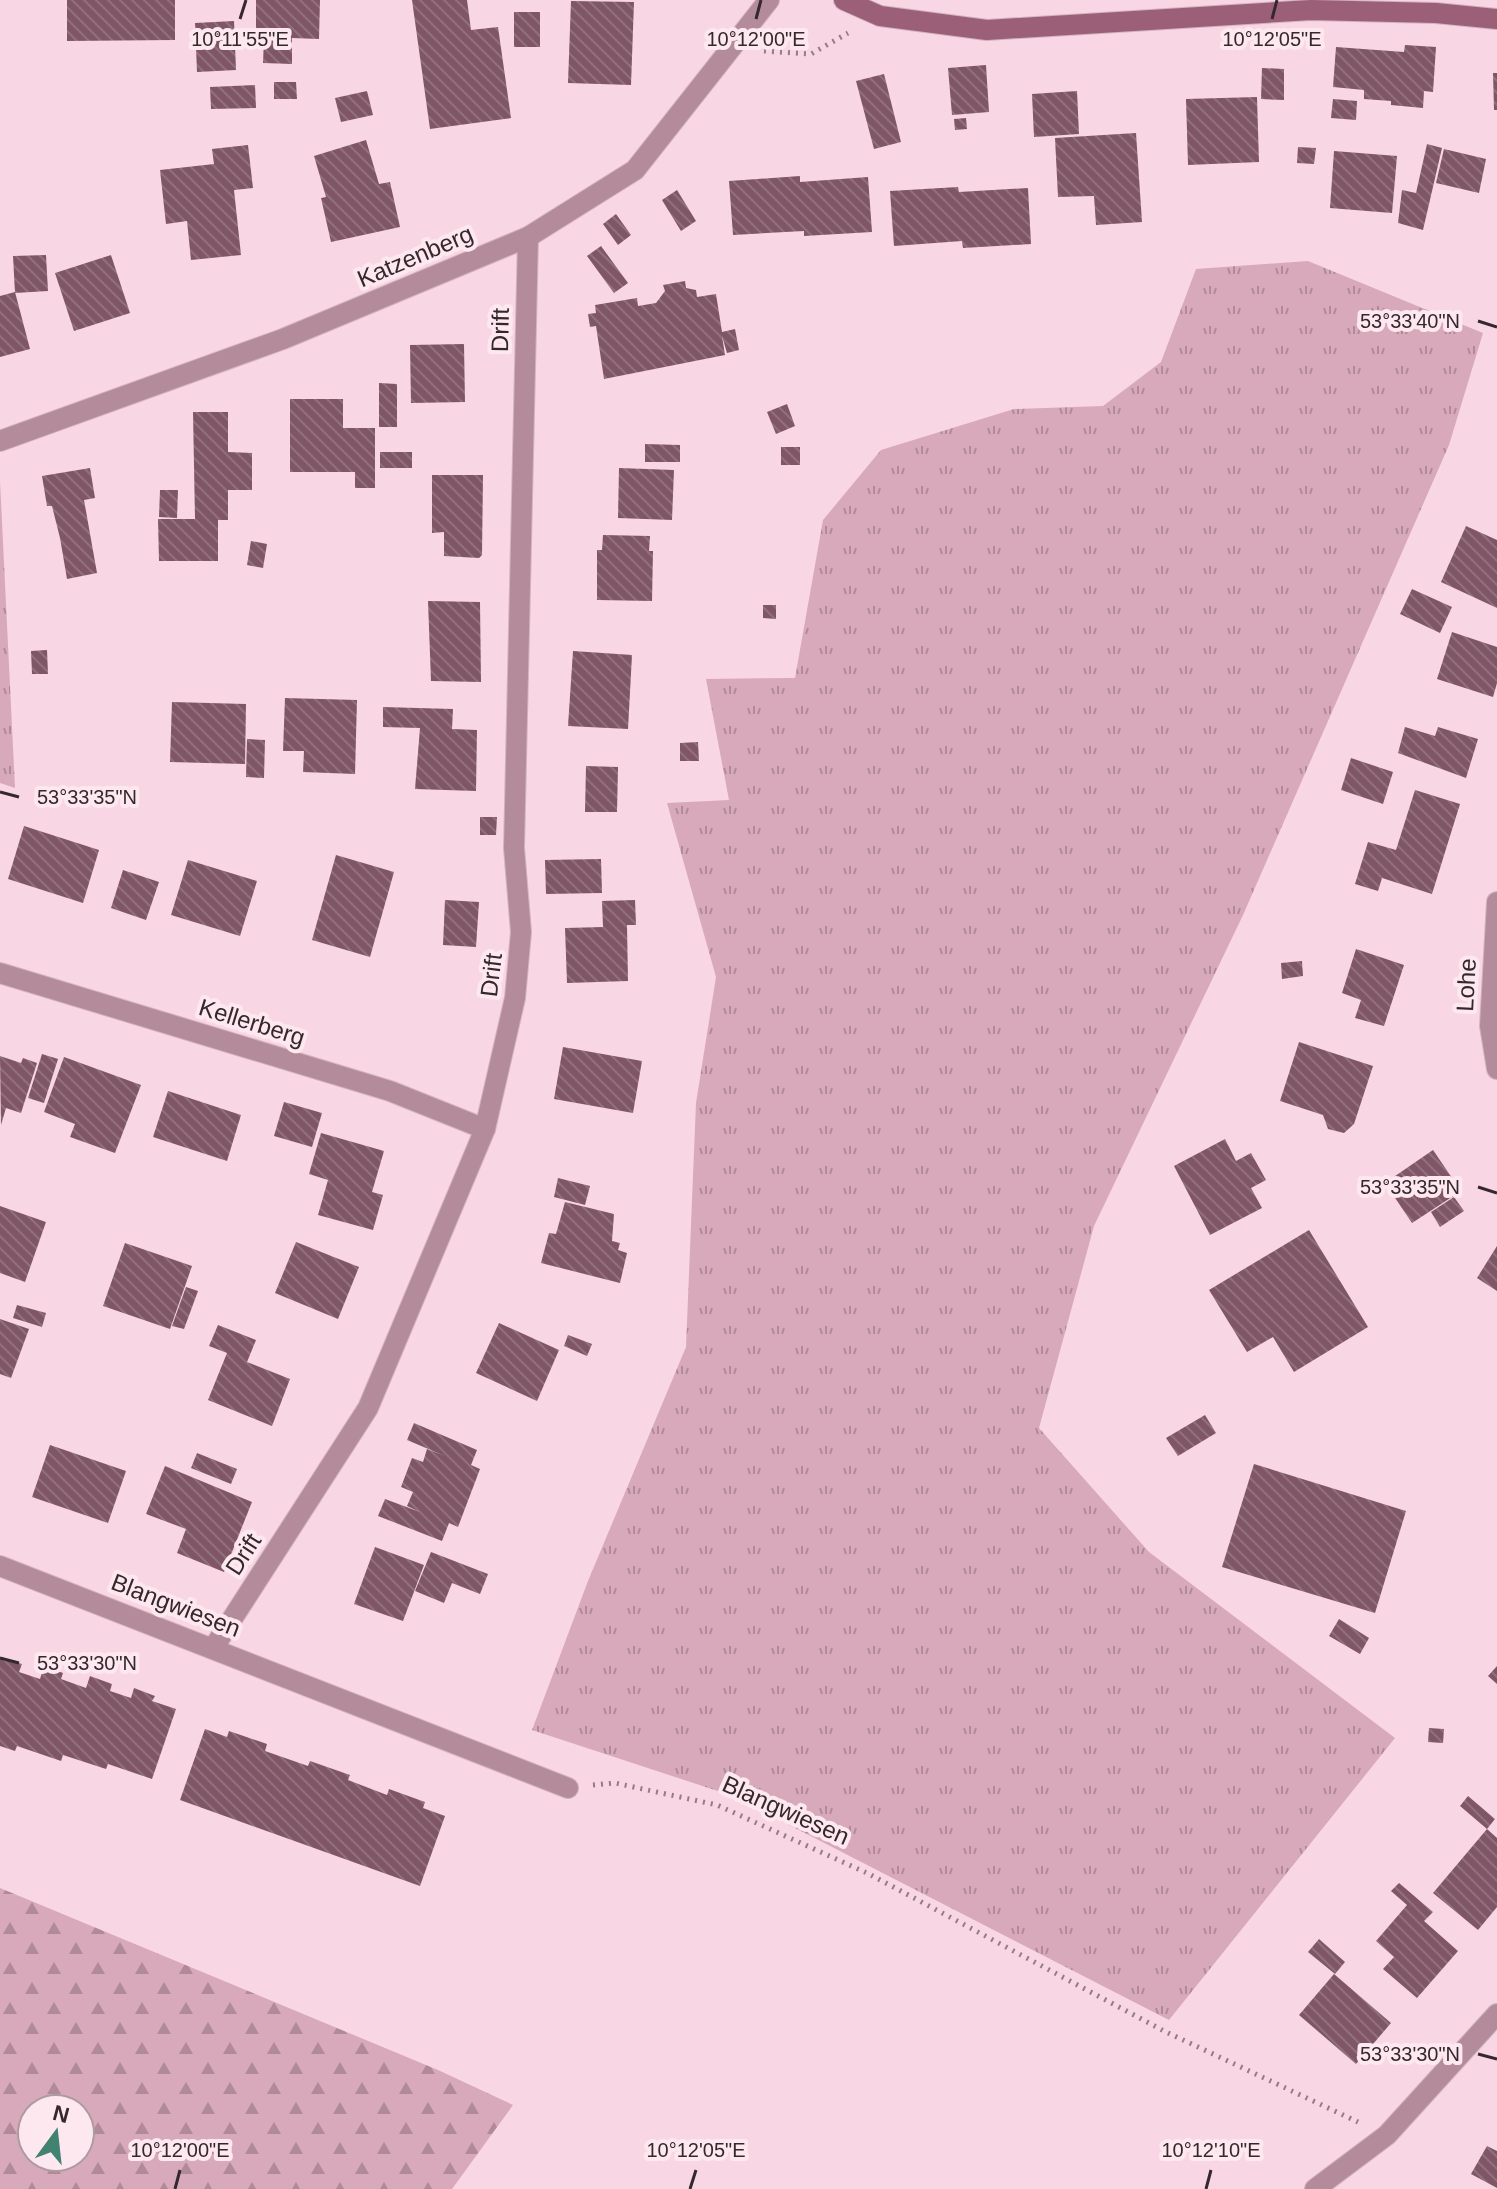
<svg xmlns="http://www.w3.org/2000/svg" width="1497" height="2189" viewBox="0 0 1497 2189" font-family="Helvetica,sans-serif">
<defs>
<pattern id="grass-tufts" width="24" height="20" patternUnits="userSpaceOnUse" patternTransform="scale(2)"><rect width="24" height="20" fill="#d8a9bb"/><path d="M3 7l-1-3M5 7V3M7 7l1-3M15 17l-1-3M17 17v-4M19 17l1-3" fill="none" stroke="#b08a98"/></pattern>
<pattern id="forest-firs" width="22" height="20" patternUnits="userSpaceOnUse" patternTransform="scale(2)"><rect width="22" height="20" fill="#d8a9bb"/><path d="M5 1l3.5 6h-7zM16 11l3.5 6h-7z" fill="#b08a98"/></pattern>
<pattern id="building-back-hatch" width="6" height="6" patternUnits="userSpaceOnUse" patternTransform="scale(2)"><rect width="6" height="6" fill="#805667"/><path d="M-1 5l2 2M0 0l6 6M5-1l2 2" fill="none" stroke="#90707d"/></pattern>
</defs>
<rect width="100%" height="100%" fill="#f9d6e3"/>
<g fill="url(#grass-tufts)">
<path d="M1308,261l175,72 -34,112 -206,470 -149,311 -55,202 110,124 246,186 -226,282 -436,-224 -201,-66 56,-149 98,-234 10,-244 20,-126 -49,-174 62,-3 -23,-121 89,-1 28,-158 58,-70 133,-41 89,-3 58,-44 35,-93z"/>
<path d="M0,481l15,307 -15,-5z"/>
</g>
<path fill="url(#forest-firs)" fill-rule="evenodd" d="M0,1888l438,182 75,35 -61,84h-452zM32,2109h48v48h-48z"/>
<g fill="url(#building-back-hatch)">
<path d="M67,0h108v40l-108,1z"/>
<path d="M256,0h64l-1,39 -27,-1v26l-29,-1 1,-25h-8z"/>
<path d="M412,0h55l4,30 27,-3 13,91 -81,11z"/>
<path d="M571,1l63,1 -3,83 -63,-2z"/>
<rect x="514" y="12" width="26" height="35"/>
<path d="M234,21l2,49 -39,2 -2,-49z"/>
<path d="M1405,45l31,2 -3,45 -9,-1 -1,17 -32,-3v-4l-27,-2v-9l-31,-3 3,-40 68,5z"/>
<path d="M986,65l3,47 -37,3 -4,-47z"/>
<path d="M1262,68l22,1v31l-23,-1z"/>
<path d="M1493,73h4v37h-3z"/>
<path d="M884,74l17,68 -27,7 -18,-68z"/>
<path d="M274,82h22l1,17h-23z"/>
<path d="M255,85l1,23 -45,1 -1,-22z"/>
<path d="M367,91l6,24 -32,7 -6,-24z"/>
<path d="M1077,91l2,43 -45,3 -2,-43z"/>
<path d="M1257,97l2,65 -71,3 -2,-66z"/>
<path d="M1333,99l24,2 -1,19 -25,-2z"/>
<path d="M966,118l1,11 -12,1 -1,-11z"/>
<path d="M1136,133l6,89 -46,3 -2,-29 -36,1 -3,-59z"/>
<path d="M366,140l13,44 11,-2 10,45 -69,15 -10,-44 5,-1 -12,-41z"/>
<path d="M1427,144l15,4 -19,82 -25,-7 4,-33 14,3z"/>
<path d="M248,145l5,43 -19,2 7,65 -50,5 -4,-39 -21,3 -6,-54 54,-6 -2,-15z"/>
<path d="M1298,147l18,1 -2,16 -17,-1z"/>
<path d="M1444,149l42,10 -7,34 -43,-10z"/>
<path d="M1334,151l63,5 -5,57 -62,-5z"/>
<path d="M800,176v6l68,-5 4,55 -68,4v-5l-71,4 -4,-54z"/>
<path d="M958,187l1,5 69,-4 3,56 -68,4 -1,-7 -68,5 -4,-55z"/>
<path d="M677,190l19,31 -15,10 -19,-31z"/>
<path d="M616,214l15,21 -13,10 -15,-21z"/>
<path d="M601,246l27,37 -14,10 -27,-37z"/>
<path d="M46,255l2,36 -33,2 -2,-37z"/>
<path d="M111,255l19,58 -56,18 -19,-58z"/>
<path d="M685,281l1,7 10,2 1,7 19,-3 6,38 13,-3 4,21 -12,3 -5,-17 3,19 -121,24 -8,-53 -6,1 -2,-13 8,-1 -1,-8 42,-7 1,8 18,-3 9,-12 -2,-6z"/>
<path d="M15,292l15,57 -30,8v-61z"/>
<path d="M464,344l1,58 -54,1 -1,-58z"/>
<path d="M379,383l18,1v43h-18z"/>
<path d="M290,399h53v29h32v60h-20v-16h-65z"/>
<path d="M787,404l8,22 -19,8 -9,-22z"/>
<path d="M193,412h35v40l24,1v37h-24v30h-10v41h-59l-1,-42h37z"/>
<path d="M645,444l35,1v17h-35z"/>
<rect x="781" y="447" width="19" height="18"/>
<rect x="380" y="452" width="32" height="16"/>
<path d="M90,468l5,30 -11,2 13,73 -30,6 -7,-41 -8,-32h-5l-5,-30z"/>
<path d="M619,468l55,2 -2,50 -54,-2z"/>
<path d="M432,475h51l-1,80 -3,3 -35,-2v-24l-12,1z"/>
<path d="M160,490h18l-1,28 -18,-1z"/>
<path d="M1466,526l31,14v68l-56,-26z"/>
<path d="M603,535l47,1 -1,15h4l-1,50 -55,-1v-50h5z"/>
<path d="M251,541l16,3 -4,24 -16,-3z"/>
<path d="M1412,589l40,18 -12,26 -40,-19z"/>
<path d="M428,601l52,1 1,80 -50,-1z"/>
<path d="M763,605h13v14l-13,-1z"/>
<path d="M1452,632l45,15v36l-4,14 -56,-18z"/>
<path d="M47,650l1,24h-16l-1,-23z"/>
<path d="M573,651l59,4 -4,74 -60,-3z"/>
<path d="M285,698l72,2 -2,74 -52,-2 1,-21h-21z"/>
<path d="M172,702l74,2 -1,60 -75,-2z"/>
<path d="M383,707l70,2 -1,20 25,1 -1,61 -61,-2 5,-61 -37,-1z"/>
<path d="M1405,727l30,9 3,-9 40,12 -12,39 -68,-25z"/>
<path d="M247,739l18,1 -1,38 -18,-1z"/>
<path d="M698,742l1,19h-19v-18z"/>
<path d="M1351,758l42,14 -10,32 -42,-14z"/>
<path d="M586,766l32,1 -1,45h-32z"/>
<path d="M1415,790l45,14 -28,90 -50,-16 -4,13 -23,-7 13,-42 28,8z"/>
<path d="M480,817h17l-1,18h-16z"/>
<path d="M24,826l75,24 -16,53 -75,-24z"/>
<path d="M336,855l58,17 -24,85 -58,-17z"/>
<path d="M601,859l1,34 -56,1 -1,-34z"/>
<path d="M188,860l69,21 -17,55 -69,-21z"/>
<path d="M123,870l36,12 -13,38 -35,-12z"/>
<path d="M445,900l34,2 -3,45 -33,-2z"/>
<path d="M635,900l1,25h-9l1,56 -61,2 -2,-55 38,-1 -1,-26z"/>
<path d="M1356,949l48,16 -20,61 -29,-8 6,-18 -19,-7z"/>
<path d="M1302,961l1,15 -21,3 -1,-16z"/>
<path d="M1299,1042l74,24 -19,58 -10,9 -16,-4 -5,-14 -43,-14z"/>
<path d="M563,1047l79,14 -9,52 -79,-14z"/>
<path d="M42,1054l16,5 -14,44 -16,-5z"/>
<path d="M0,1056l21,7 2,-5 14,5 -16,50 -15,-5 -5,17z"/>
<path d="M64,1057l77,28 -26,68 -45,-16 5,-13 -31,-12z"/>
<path d="M168,1091l73,24 -14,46 -74,-24z"/>
<path d="M284,1102l38,11 -10,34 -38,-11z"/>
<path d="M321,1133l63,18 -12,41 11,3 -10,35 -55,-15 10,-35 -19,-6z"/>
<path d="M1225,1139l11,22 15,-8 15,27 -15,8 11,20 -52,27 -36,-69z"/>
<path d="M1433,1150l28,41 -49,32 -27,-40z"/>
<path d="M558,1178l32,8 -5,19 -31,-8z"/>
<path d="M1454,1197l10,14 -24,16 -9,-15z"/>
<path d="M565,1202l49,12 -2,27 8,2 -2,7 9,3 -7,30 -79,-20 8,-30 7,1z"/>
<path d="M0,1206l46,16 -21,60 -25,-9z"/>
<path d="M1309,1230l59,97 -74,45 -21,-35 -26,15 -38,-62z"/>
<path d="M296,1242l63,25 -21,52 -63,-26z"/>
<path d="M125,1243l67,23 -22,63 -67,-23z"/>
<path d="M1497,1246v45l-20,-13z"/>
<path d="M186,1287l12,4 -14,38 -12,-3z"/>
<path d="M17,1305l29,8 -4,14 -29,-9z"/>
<path d="M0,1319l29,10 -18,49 -11,-4z"/>
<path d="M499,1323l60,27 -22,51 -61,-28z"/>
<path d="M218,1325l38,15 -9,22 43,17 -18,47 -64,-26 19,-47 -18,-7z"/>
<path d="M568,1335l24,9 -5,12 -23,-10z"/>
<path d="M1205,1415l11,18 -38,23 -12,-18z"/>
<path d="M414,1423l63,27 -6,15 9,4 -22,58 -9,-4 -7,18 -64,-25 7,-17 35,13 -13,-6 6,-14 -12,-5 11,-29 11,4 4,-13 18,7 -38,-16z"/>
<path d="M50,1445l76,26 -18,52 -76,-26z"/>
<path d="M197,1453l40,16 -6,15 -40,-16z"/>
<path d="M1254,1464l152,47 -31,102 -153,-46z"/>
<path d="M165,1466l87,36 -28,70 -47,-19 9,-24 -40,-15z"/>
<path d="M375,1547l49,18 -21,56 -49,-17z"/>
<path d="M431,1552l57,22 -8,20 -28,-11 -8,20 -29,-12z"/>
<path d="M1339,1619l30,19 -9,16 -31,-18z"/>
<path d="M0,1657l22,7 -3,8 21,7 4,-13 19,7 -2,6 25,9 4,-12 22,8 -2,7 21,7 3,-10 21,8 -3,5 24,8 -24,70 -44,-15 -2,5 -43,-14 -2,6 -44,-15 -2,5 -15,-5z"/>
<path d="M1497,1666v18l-9,-8z"/>
<path d="M1429,1728l15,1 -1,14 -15,-1z"/>
<path d="M205,1729l22,8 2,-6 38,13 -2,7 43,15 2,-5 40,14 -2,5 39,15 2,-6 36,13 -2,6 22,8 -25,70 -240,-86z"/>
<path d="M1468,1796l27,23 -8,10 -27,-23z"/>
<path d="M1487,1829l10,9v69l-19,23 -45,-37z"/>
<path d="M1399,1883l34,29 -9,9 34,30 -41,47 -34,-29 11,-12 -18,-16 31,-36 -16,-14z"/>
<path d="M1319,1939l26,23 -10,12 -27,-22z"/>
<path d="M1334,1974l57,49 -35,41 -57,-49z"/>
<path d="M1487,2146l10,5v37l-26,-14z"/>
</g>
<g fill="none" stroke-linecap="round" stroke-linejoin="round">
<defs>
<g id="street">
<path d="M0,441l283,-102 245,-102 107,-67 134,-170"/>
<path d="M1497,902l-7,124 7,43"/>
<path d="M0,973l390,118 95,38"/>
<path d="M0,1566l568,222"/>
<path d="M214,1647l154,-239 117,-279 30,-131 6,-66 -7,-84 14,-611"/>
<path d="M1315,2189l72,-54 110,-121"/>
</g>
<path id="secondary" d="M844,0l36,16 107,14 324,-20 125,3 61,6"/>
</defs>
<use href="#street" stroke="#d2b3bf" stroke-width="22"/>
<use href="#secondary" stroke="#d2b3bf" stroke-width="22"/>
<g stroke="#937c85" stroke-width="5" stroke-dasharray="2 6" stroke-linecap="butt">
<path d="M764,51l47,3 37,-21"/>
<path d="M593,1785l22,-2 102,22 150,68 297,158 194,91"/>
</g>
<use href="#street" stroke="#b48b9a" stroke-width="20"/>
<use href="#secondary" stroke="#9b6078" stroke-width="20"/>
</g>
<path fill="none" stroke="#35282d" stroke-width="3" d="M240,19l6,-19M756,19l5,-19M1272,19l5,-19M1478,321l19,6M0,792l19,5M1478,1187l19,6M0,1658l19,5M1478,2054l19,5M175,2189l5,-19M690,2189l6,-19M1206,2189l5,-19"/>
<g text-anchor="middle" dominant-baseline="central" stroke-width="8" stroke-linejoin="round" paint-order="stroke">
<g font-size="24" fill="#35282d" stroke="#fde8ef">
<text transform="translate(415 256) rotate(-23)">Katzenberg</text>
<text transform="translate(500 330) rotate(-89)">Drift</text>
<text transform="translate(491 975) rotate(-83)">Drift</text>
<text transform="translate(1466 985) rotate(-87)">Lohe</text>
<text transform="translate(252 1022) rotate(17)">Kellerberg</text>
<text transform="translate(243 1554) rotate(-57)">Drift</text>
<text transform="translate(176 1605) rotate(21)">Blangwiesen</text>
<text transform="translate(786 1810) rotate(24)">Blangwiesen</text>
</g>
</g>
<g font-size="20" text-anchor="middle" fill="#35282d" stroke="#fde8ef" stroke-width="8" stroke-linejoin="round" paint-order="stroke">
<text x="240" y="46">10°11'55"E</text>
<text x="756" y="46">10°12'00"E</text>
<text x="1272" y="46">10°12'05"E</text>
<text x="1410" y="328">53°33'40"N</text>
<text x="87" y="804">53°33'35"N</text>
<text x="1410" y="1194">53°33'35"N</text>
<text x="87" y="1670">53°33'30"N</text>
<text x="1410" y="2061">53°33'30"N</text>
<text x="180" y="2157">10°12'00"E</text>
<text x="696" y="2157">10°12'05"E</text>
<text x="1211" y="2157">10°12'10"E</text>
</g>
<g transform="translate(56 2133) rotate(15)"><circle r="38" fill="#fde8ef" stroke="#ad9ba1" stroke-width="2"/>
<path d="M0-6L14 30L0 20L-14 30Z" fill="#428271"/>
<text y="-12" font-size="22" font-weight="bold" text-anchor="middle" fill="#35282d">N</text>
</g>
</svg>
